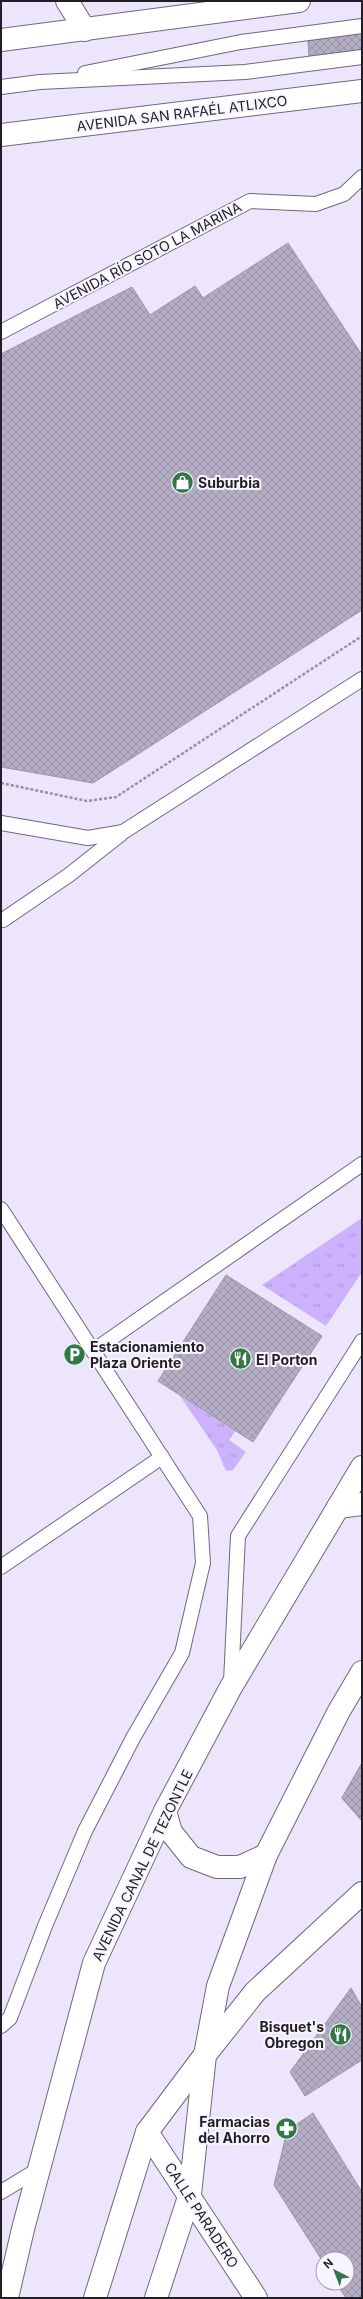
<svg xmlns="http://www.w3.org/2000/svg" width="363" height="2299" viewBox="0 0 363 2299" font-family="Inter,sans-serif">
<defs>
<pattern id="grass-tufts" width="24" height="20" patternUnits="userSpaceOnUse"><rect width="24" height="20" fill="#ccb1fc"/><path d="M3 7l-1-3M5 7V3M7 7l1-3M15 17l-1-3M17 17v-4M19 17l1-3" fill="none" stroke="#af98d8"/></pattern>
<pattern id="building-cross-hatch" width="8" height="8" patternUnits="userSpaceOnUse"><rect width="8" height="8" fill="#b4adc4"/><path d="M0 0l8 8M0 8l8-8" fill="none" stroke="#9a94a8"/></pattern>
</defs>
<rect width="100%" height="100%" fill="#ece5fc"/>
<g fill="url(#grass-tufts)">
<path d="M362,1218v54l-36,54 -64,-41z"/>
<path d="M180,1396l55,35 -6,9 17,12 -13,18 -7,1 -9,-21z"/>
</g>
<g fill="url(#building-cross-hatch)" stroke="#9b94aa">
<path d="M362,24v33l-24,3 -4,-32z"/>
<path d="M338,36l2,17 -31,4 -1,-16z"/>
<path d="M288,243l74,112v255l-269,173 -92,-16v-413l131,-67 18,28 45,-29 8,12z"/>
<path d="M226,1275l96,61 -69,106 -95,-61z"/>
<path d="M362,1763v58l-20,-23z"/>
<path d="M362,1763v58l-20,-23z"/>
<path d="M351,1988l11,19v53l-57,36 -15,-24z"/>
<path d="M313,2113l49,79v106h-16l-10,-15h11v-24h-24v3l-49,-77 13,-54z"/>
</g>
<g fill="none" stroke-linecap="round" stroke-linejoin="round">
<defs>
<g id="service">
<path d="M85,73l156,-31 121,-16"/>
<path d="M1,87l39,-5 205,-10 117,-15"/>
<path d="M1,332l249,-131 66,3 28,-10 18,-17"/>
<path d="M1,823l87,15 35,-6 239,-153"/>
<path d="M3,920l66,-45 52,-41"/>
<path d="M1,1209l199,307 3,47 -21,90 -49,85 -48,93 -40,95 -35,92 -9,8"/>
<path d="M93,1351l269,-187"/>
<path d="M1,1567l161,-110"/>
<path d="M231,1682l7,-146 124,-195"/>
<path d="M1,2192l38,-23"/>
</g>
<g id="minor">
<path d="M67,1l18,29"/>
<path d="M205,2055l50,-63 107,-99"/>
<path d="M147,2132l109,166"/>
</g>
<g id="secondary">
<path d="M338,1507l24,-3"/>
<path d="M165,1811l6,21 20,25 26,10h23l26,-12"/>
<path d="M7,2298l16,-69 71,-266 71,-152 66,-124 131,-220"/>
<path d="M95,2298l52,-166 57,-76"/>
<path d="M156,2298l34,-104 15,-139 13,-69 48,-131 73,-144 23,-39"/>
</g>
<g id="primary">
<path d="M1,40l298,-39"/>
<path d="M1,135l361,-44"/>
</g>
</defs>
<use href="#service" stroke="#6f687c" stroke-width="16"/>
<use href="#minor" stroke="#6f687c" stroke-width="24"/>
<use href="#secondary" stroke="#6f687c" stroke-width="24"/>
<use href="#primary" stroke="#6f687c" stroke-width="24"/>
<path stroke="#9690a1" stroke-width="2.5" stroke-dasharray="3 2" stroke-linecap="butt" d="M1,783l86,18 29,-4 246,-161"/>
<use href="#service" stroke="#fff" stroke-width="14"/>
<use href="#minor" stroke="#fff" stroke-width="22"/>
<use href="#secondary" stroke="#fff" stroke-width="22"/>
<use href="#primary" stroke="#fff" stroke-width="22"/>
</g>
<defs>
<symbol id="shop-disc" viewBox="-11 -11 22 22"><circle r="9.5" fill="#307845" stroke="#f8f5fe"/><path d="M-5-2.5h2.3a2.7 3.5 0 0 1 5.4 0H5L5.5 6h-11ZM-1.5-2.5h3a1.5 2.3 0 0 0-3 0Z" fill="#fff"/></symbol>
<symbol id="parking-disc" viewBox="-11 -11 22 22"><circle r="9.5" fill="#307845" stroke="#f8f5fe"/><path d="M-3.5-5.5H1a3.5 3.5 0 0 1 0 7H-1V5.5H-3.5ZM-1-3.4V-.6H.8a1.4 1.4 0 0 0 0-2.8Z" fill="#fff"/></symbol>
<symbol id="restaurant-disc" viewBox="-11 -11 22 22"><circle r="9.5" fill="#307845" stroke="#f8f5fe"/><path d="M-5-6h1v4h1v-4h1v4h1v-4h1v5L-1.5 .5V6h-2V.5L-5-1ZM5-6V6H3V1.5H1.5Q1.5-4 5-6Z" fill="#fff"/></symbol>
<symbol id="pharmacy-disc" viewBox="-11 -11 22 22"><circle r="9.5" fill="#307845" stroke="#f8f5fe"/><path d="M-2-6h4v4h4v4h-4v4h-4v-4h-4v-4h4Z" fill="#fff"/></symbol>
</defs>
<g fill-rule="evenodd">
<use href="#shop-disc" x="170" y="470" width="25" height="25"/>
<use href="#parking-disc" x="62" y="1342" width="25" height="25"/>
<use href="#restaurant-disc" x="228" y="1346" width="25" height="25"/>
<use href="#restaurant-disc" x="328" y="2022" width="25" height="25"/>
<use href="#pharmacy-disc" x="274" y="2116" width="25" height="25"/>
</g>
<g text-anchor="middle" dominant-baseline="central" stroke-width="4" stroke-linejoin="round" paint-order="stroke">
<g font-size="14" fill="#211e27" stroke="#f8f5fe">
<text transform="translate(182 113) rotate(-7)">AVENIDA SAN RAFAÉL ATLIXCO</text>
<text transform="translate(147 255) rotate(-28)">AVENIDA RÍO SOTO LA MARINA</text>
<text transform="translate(142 1865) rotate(-64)">AVENIDA CANAL DE TEZONTLE</text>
<text transform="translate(202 2215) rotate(57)">CALLE PARADERO</text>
</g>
<g font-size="14" font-weight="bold" fill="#211e27" stroke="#f8f5fe" text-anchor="start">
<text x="198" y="482">Suburbia</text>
<text x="90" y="1346">Estacionamiento<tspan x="90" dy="16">Plaza Oriente</tspan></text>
<text x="256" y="1359">El Porton</text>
<text x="324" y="2026" text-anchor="end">Bisquet's<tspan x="324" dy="16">Obregon</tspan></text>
<text x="270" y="2121" text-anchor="end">Farmacias<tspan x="270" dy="16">del Ahorro</tspan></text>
</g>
</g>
<rect width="363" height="2299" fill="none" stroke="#211e27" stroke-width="4"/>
<g transform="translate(335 2271) rotate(318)"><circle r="19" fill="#f8f5fe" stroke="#a29fa8"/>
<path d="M0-3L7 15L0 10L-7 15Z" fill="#307845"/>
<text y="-6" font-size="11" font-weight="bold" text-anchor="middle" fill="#211e27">N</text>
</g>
</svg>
